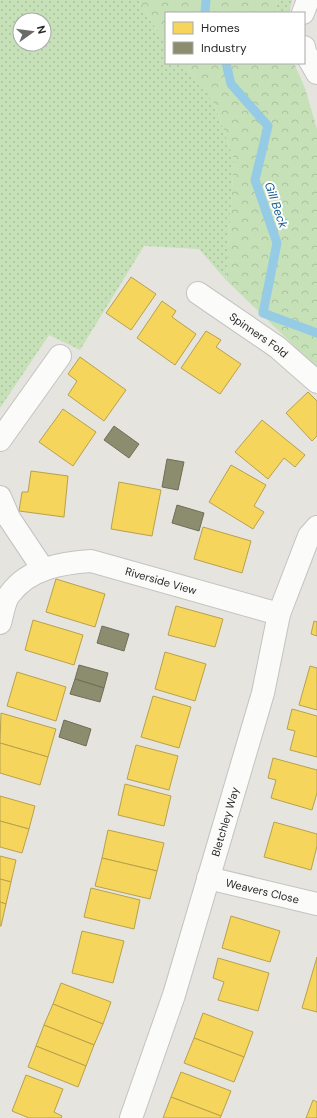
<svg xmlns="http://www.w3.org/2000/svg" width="317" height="1118" viewBox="0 0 317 1118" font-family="'DM Sans',sans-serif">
<defs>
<pattern id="grass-dots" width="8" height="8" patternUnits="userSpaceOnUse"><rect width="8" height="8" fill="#c6e1b8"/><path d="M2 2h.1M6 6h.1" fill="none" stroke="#aac19e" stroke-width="1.8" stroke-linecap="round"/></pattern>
<pattern id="forest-crowns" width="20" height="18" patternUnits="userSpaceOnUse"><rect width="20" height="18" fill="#c6e1b8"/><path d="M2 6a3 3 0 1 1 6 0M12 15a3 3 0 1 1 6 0" fill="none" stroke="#aac19e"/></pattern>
</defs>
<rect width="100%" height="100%" fill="#e6e4de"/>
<g fill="url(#grass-dots)" fill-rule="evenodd">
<path d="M0,0h139l11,20 16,21v22h17l31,40 20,56 -8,121 -27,-31 -55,-3 -64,104 -31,-15 -49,73zM20,20h24v24h-24z"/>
<path d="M276,0h16l-3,13h-11z"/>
</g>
<g fill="url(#forest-crowns)">
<path d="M139,0h137l2,13h-112v28l-16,-21z"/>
<path d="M183,63h111l11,25 12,41v239l-91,-88 8,-121 -20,-56z"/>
</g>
<g fill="#f6d55c" stroke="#b8a14c">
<path d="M131,277l25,17 -25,36 -25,-17z"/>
<path d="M162,301l14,10 -4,6 24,17 -21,31 -38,-27z"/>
<path d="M206,331l15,9 -5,7 25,17 -21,30 -39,-26z"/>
<path d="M80,357l46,33 -22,31 -36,-26 9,-14 -9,-7z"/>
<path d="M308,392l9,9v35l-5,5 -26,-28z"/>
<path d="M63,409l33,23 -23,34 -34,-24z"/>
<path d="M262,420l43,35 -10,12 -11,-9 -16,21 -33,-27z"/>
<path d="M231,465l35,20 -12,21 10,6 -11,17 -44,-27z"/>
<path d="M31,471l37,5 -4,41 -45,-6 3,-19h6z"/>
<path d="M119,482l42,8 -9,46 -41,-7z"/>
<path d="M203,527l48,14 -9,32 -48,-14z"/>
<path d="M56,579l49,15 -10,33 -49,-15z"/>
<path d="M176,606l47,13 -8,28 -47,-12z"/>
<path d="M33,620l50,15 -9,30 -49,-15z"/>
<path d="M314,621l3,1v14l-6,-2z"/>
<path d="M165,652l41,12 -11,37 -40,-12z"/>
<path d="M310,666l7,2v42l-18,-5z"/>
<path d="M17,672l49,15 -10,34 -49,-15z"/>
<path d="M153,696l38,11 -12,41 -38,-11z"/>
<path d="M292,709l25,7v41l-27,-7 5,-19 -8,-2z"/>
<path d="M1,713l55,16 -8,28 -48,-14z"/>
<path d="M0,743l48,14 -8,28 -40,-12z"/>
<path d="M136,745l42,11 -9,34 -42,-11z"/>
<path d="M273,758l44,12v23l-5,17 -41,-12 5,-18 -8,-2z"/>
<path d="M125,784l46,12 -7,30 -46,-11z"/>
<path d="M0,796l35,10 -6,23 -29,-8z"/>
<path d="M0,821l29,8 -7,24 -22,-6z"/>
<path d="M274,822l43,12v12l-6,24 -47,-13z"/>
<path d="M108,830l56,13 -7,28 -55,-13z"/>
<path d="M0,856l16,4 -5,22 -11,-3z"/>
<path d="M102,858l55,13 -7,28 -55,-13z"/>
<path d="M0,879l11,3 -5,22 -6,-2z"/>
<path d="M91,888l49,12 -6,29 -50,-12z"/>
<path d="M0,902l6,2 -5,22h-1z"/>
<path d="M231,916l49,15 -10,31 -48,-14z"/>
<path d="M82,931l42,10 -11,42 -41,-10z"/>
<path d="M317,957v55l-15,-4z"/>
<path d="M218,958l51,15 -11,38 -40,-11 6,-18 -11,-4z"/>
<path d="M61,983l50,19 -8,22 -50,-20z"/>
<path d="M53,1004l50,20 -9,21 -50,-20z"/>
<path d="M203,1013l50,19 -9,25 -50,-19z"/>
<path d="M44,1025l50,20 -8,21 -50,-20z"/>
<path d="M194,1038l50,19 -10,25 -50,-19z"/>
<path d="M36,1046l50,20 -8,21 -50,-20z"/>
<path d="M181,1072l50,19 -10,25 -50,-19z"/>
<path d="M26,1075l37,14 -9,23 8,4 -1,2h-32l-17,-7z"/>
<path d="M171,1097l50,19 -1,2h-57z"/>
<path d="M313,1100l4,2v16h-11z"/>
</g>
<g fill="#8c8c6e" stroke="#6e6e59">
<path d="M114,426l25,18 -10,14 -25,-18z"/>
<path d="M167,459l17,3 -6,28 -16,-3z"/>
<path d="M177,505l27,8 -5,18 -27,-8z"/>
<path d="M102,626l27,8 -5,17 -27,-8z"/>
<path d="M79,665l29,8 -4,15 -29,-9z"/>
<path d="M75,679l29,9 -4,14 -30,-8z"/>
<path d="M64,720l27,9 -5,17 -27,-9z"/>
</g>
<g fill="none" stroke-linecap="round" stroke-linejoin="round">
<g stroke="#95cbe5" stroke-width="9">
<path d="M205,13l1,-13"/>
<path d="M226,63l5,21 37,42 -13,54 22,63 -14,70 54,20"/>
</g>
<defs>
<g id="minor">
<path d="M303,13l5,-13"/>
<path d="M304,47l1,5 12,21"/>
<path id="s1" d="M198,293l79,54 40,35"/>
<path d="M0,440l60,-84"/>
<path d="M0,497l9,21 34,51"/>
<path id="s2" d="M0,623c2,-7 5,-24 10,-29 19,-26 52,-31 81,-33l188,53"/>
<path id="s3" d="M208,878l109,26"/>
<path id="s4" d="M131,1118l43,-123 89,-302 16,-79 30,-78 8,-9"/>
</g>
</defs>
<use href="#minor" stroke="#c4c3c3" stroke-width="24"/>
<use href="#minor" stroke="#fbfbfa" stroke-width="22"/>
</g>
<g text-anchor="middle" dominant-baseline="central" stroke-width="4" stroke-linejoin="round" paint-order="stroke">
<g font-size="11" fill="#282828" stroke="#fff">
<text stroke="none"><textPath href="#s1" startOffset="74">Spinners Fold</textPath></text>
<text stroke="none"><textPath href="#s2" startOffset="194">Riverside View</textPath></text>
<text stroke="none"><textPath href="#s4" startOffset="311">Bletchley Way</textPath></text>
<text stroke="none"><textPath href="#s3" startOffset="56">Weavers Close</textPath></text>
</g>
<g font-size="12" font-style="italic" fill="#145d91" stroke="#fff">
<text transform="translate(276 205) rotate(71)">Gill Beck</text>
</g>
</g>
<rect x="165" y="12" width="140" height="52" fill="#ffffff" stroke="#a9a9a9"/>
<rect x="173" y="22" width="20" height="12" fill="#f6d55c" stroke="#a9a9a9"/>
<text x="201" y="32" font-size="12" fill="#282828">Homes</text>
<rect x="173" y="42" width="20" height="12" fill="#8c8c6e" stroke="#a9a9a9"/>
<text x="201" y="52" font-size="12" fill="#282828">Industry</text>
<g transform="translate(32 32) rotate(76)"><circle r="19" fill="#ffffff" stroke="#a9a9a9"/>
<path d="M0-3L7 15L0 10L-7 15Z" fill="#6a6a68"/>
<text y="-6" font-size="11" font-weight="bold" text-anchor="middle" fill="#282828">N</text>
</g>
</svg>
